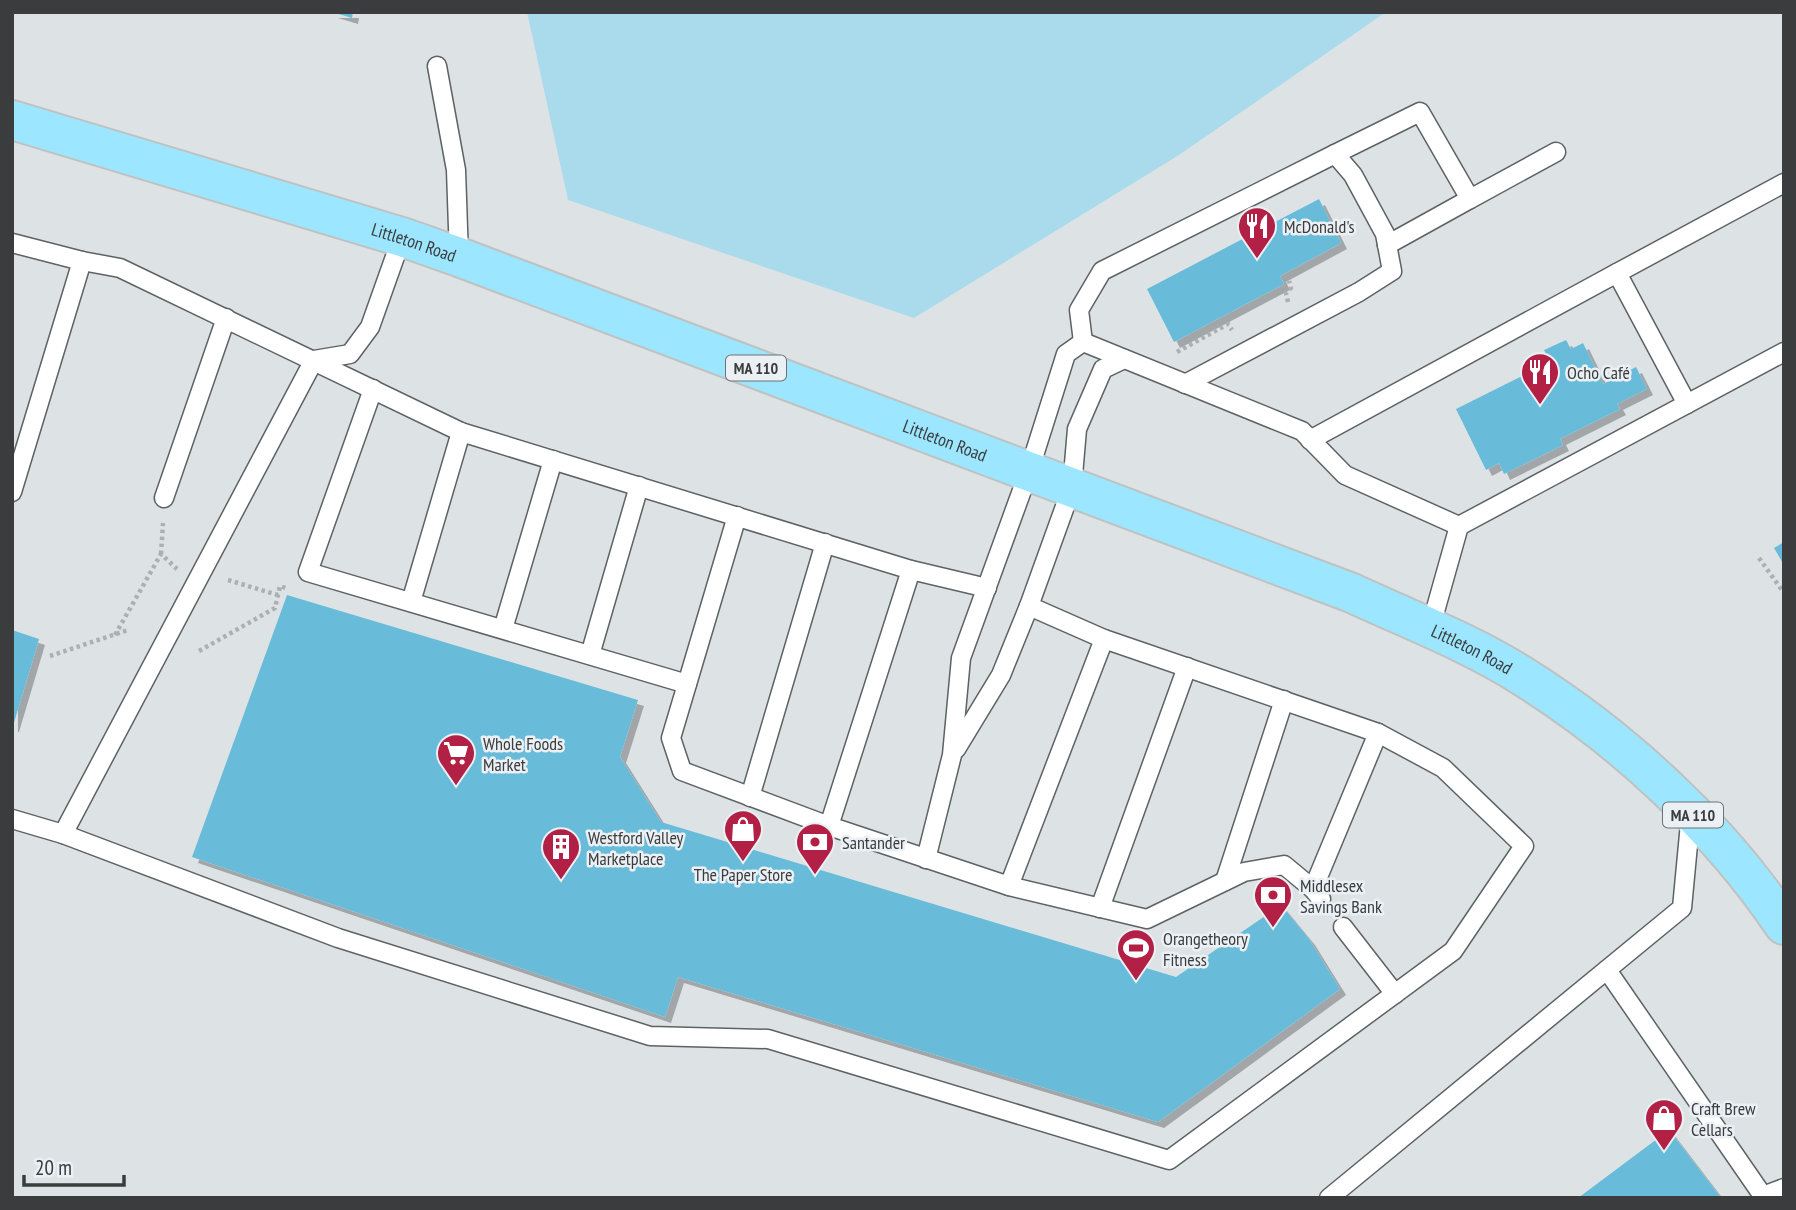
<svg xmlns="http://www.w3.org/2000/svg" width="1796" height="1210" viewBox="0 0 1796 1210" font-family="'PT Sans Narrow',sans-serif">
<defs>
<filter id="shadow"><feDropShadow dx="6" dy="6" stdDeviation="0" flood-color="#0004"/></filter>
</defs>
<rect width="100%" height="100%" fill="#dde3e5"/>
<path fill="#a9dbed" d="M527,12h859l-207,143 -265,163 -346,-118z"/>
<g fill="#68bcda" filter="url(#shadow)">
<path d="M332,12h21l-1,6z"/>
<path d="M1319,199l22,44 -61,33 4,8 -110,58 -27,-53z"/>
<path d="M1566,340l5,9 12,-6 20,41 33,-17 11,22 -30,15 3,5 -60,30 3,6 -59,29 -5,-11 -13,7 -30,-61 94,-47 -6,-12z"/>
<path d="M1784,542v23l-10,-17z"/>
<path d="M287,595l351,105 -18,57 41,65 515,155 105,-72 28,34 31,50 -182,133 -480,-145 -13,40 -473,-160z"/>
<path d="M12,630l27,9 -26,87h-1z"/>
<path d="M1669,1130l52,68h-143z"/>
</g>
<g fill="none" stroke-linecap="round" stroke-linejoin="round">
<defs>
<g id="lane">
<path d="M437,66l19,104 3,87"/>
<path d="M1335,154l85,-42 50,87 -83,46"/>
<path d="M1470,199l86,-47"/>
<path d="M12,243l70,18 -70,231"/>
<path d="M1617,273l167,-90"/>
<path d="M1083,342l-4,-32 23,-39 233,-117 18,21 32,59 7,37 -33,21 -174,92"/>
<path d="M1083,342l219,89 43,44 114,51"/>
<path d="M373,389l-65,183 379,112"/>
<path d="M1310,440l307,-167 70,131"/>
<path d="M164,498l62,-180"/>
<path d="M737,516l-66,222 11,33 147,55"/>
<path d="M911,570l76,18"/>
<path d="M411,602l50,-170"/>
<path d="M1029,606l75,33"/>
<path d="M503,629l50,-169"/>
<path d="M1430,629l29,-103 325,-174"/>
<path d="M590,655l49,-169"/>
<path d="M956,749l45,-74 28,-69 43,-119 5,-58 26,-60 21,-10"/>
<path d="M750,797l75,-254"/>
<path d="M12,819l51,15 275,104 312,98 118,3 401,121 284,-209 71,-105 -81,-78 -65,-35 -274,-94 -95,247 -180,-60 82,-256 -450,-138 -341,-164 -38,-7"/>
<path d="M63,834l251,-474 36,-6 20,-27 32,-90"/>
<path d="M926,859l26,-104 9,-97 68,-187 37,-117 17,-12"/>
<path d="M1225,881l59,-181"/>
<path d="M1009,886l138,33 97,-47 40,-7 29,24 8,10"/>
<path d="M1313,889l65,-156"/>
<path d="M1100,908l87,-241"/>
<path d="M1343,927l52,67"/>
<path d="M1607,970l156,226 21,-8"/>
<path d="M1329,1198l353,-290 9,-95"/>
</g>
<g id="primary">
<path id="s1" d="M12,120l390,117 57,20 893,336c58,27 119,50 172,84 99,62 195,151 260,248"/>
</g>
</defs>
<use href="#lane" stroke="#5d6264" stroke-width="21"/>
<use href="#primary" stroke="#c0c1c1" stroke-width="42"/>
<g stroke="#acb0b2" stroke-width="4.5" stroke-dasharray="3.5 3.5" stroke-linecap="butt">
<path d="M1288,302l-2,-9 5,-5 -2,-7"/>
<path d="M1177,352l51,-28 4,6"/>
<path d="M161,554l2,-31"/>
<path d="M1759,558l25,35"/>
<path d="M228,580l50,15"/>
<path d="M115,635l46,-81 16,15"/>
<path d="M199,651l76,-43 5,-22 8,3"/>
<path d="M50,656l78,-26"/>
</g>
<use href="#lane" stroke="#fff" stroke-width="18"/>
<use href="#primary" stroke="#9de6ff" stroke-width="38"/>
</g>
<defs>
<symbol id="restaurant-pin" viewBox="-11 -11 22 30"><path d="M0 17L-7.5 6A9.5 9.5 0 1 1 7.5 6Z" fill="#b22045" stroke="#eaf0f3"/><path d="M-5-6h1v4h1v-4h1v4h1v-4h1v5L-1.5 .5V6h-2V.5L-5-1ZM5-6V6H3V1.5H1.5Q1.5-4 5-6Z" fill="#fff"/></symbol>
<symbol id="supermarket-pin" viewBox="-11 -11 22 30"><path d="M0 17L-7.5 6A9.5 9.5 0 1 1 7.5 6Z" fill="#b22045" stroke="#eaf0f3"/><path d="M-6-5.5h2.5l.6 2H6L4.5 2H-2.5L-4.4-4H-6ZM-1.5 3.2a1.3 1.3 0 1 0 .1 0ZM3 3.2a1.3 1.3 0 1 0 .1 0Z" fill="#fff"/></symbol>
<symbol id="shop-pin" viewBox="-11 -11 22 30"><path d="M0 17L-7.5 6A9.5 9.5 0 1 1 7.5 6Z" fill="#b22045" stroke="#eaf0f3"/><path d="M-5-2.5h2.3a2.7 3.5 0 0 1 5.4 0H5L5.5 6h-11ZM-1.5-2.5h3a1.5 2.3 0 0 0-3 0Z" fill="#fff"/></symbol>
<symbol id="bank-pin" viewBox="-11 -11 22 30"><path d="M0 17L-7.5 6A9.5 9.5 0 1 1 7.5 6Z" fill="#b22045" stroke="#eaf0f3"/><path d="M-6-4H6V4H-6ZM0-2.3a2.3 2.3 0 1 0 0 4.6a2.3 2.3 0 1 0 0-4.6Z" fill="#fff"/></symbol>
<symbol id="building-pin" viewBox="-11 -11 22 30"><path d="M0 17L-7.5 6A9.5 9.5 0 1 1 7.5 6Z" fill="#b22045" stroke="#eaf0f3"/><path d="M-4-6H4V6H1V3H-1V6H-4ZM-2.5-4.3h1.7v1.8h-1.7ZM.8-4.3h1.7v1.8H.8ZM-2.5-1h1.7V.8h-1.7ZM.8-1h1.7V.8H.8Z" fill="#fff"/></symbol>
<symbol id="stadium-pin" viewBox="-11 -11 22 30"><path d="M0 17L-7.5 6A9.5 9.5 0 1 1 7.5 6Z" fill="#b22045" stroke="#eaf0f3"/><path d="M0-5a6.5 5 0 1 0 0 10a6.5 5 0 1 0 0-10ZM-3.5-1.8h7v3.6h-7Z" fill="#fff"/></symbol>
</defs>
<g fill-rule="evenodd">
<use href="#restaurant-pin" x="1235" y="204" width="44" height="60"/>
<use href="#restaurant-pin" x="1518" y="350" width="44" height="60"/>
<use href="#supermarket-pin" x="434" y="731" width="44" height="60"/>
<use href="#shop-pin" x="721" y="807" width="44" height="60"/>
<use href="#bank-pin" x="793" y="820" width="44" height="60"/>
<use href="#building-pin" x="539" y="825" width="44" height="60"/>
<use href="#bank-pin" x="1251" y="873" width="44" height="60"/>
<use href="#stadium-pin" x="1114" y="926" width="44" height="60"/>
<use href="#shop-pin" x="1642" y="1096" width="44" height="60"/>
</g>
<g text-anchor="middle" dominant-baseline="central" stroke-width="5" stroke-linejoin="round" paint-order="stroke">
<g fill="#eaf0f3" stroke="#6f7274" stroke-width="2">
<rect x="726" y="355.5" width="60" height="25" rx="5"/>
<rect x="1663" y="802.5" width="60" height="25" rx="5"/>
</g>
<g font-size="16" font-weight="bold" fill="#3a3c3d">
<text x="756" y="368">MA 110</text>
<text x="1693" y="815">MA 110</text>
</g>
<g font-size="18" fill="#3a3c3d" stroke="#eaf0f3" text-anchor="start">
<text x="1284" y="226">McDonald's</text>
<text x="1567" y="372">Ocho Café</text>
<text x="483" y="743">Whole Foods<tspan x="483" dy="21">Market</tspan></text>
<text x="588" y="837">Westford Valley<tspan x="588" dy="21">Marketplace</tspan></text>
<text x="842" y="842">Santander</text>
<text x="743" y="874" text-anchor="middle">The Paper Store</text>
<text x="1300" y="885">Middlesex<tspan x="1300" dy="21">Savings Bank</tspan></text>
<text x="1163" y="938">Orangetheory<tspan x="1163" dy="21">Fitness</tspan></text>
<text x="1691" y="1108">Craft Brew<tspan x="1691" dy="21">Cellars</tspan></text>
</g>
<g font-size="18" fill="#3a3c3d" stroke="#eaf0f3">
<text stroke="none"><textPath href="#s1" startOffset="420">Littleton Road</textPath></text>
<text stroke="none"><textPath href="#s1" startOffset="987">Littleton Road</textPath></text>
<text stroke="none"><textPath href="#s1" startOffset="1554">Littleton Road</textPath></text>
</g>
</g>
<rect width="1796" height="1210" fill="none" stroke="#3a3c3d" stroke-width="28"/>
<path d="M24 1175v10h100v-10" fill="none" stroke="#3a3c3d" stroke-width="3.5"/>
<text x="35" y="1175" font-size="21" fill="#3a3c3d" stroke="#eaf0f3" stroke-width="5" paint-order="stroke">20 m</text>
</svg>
